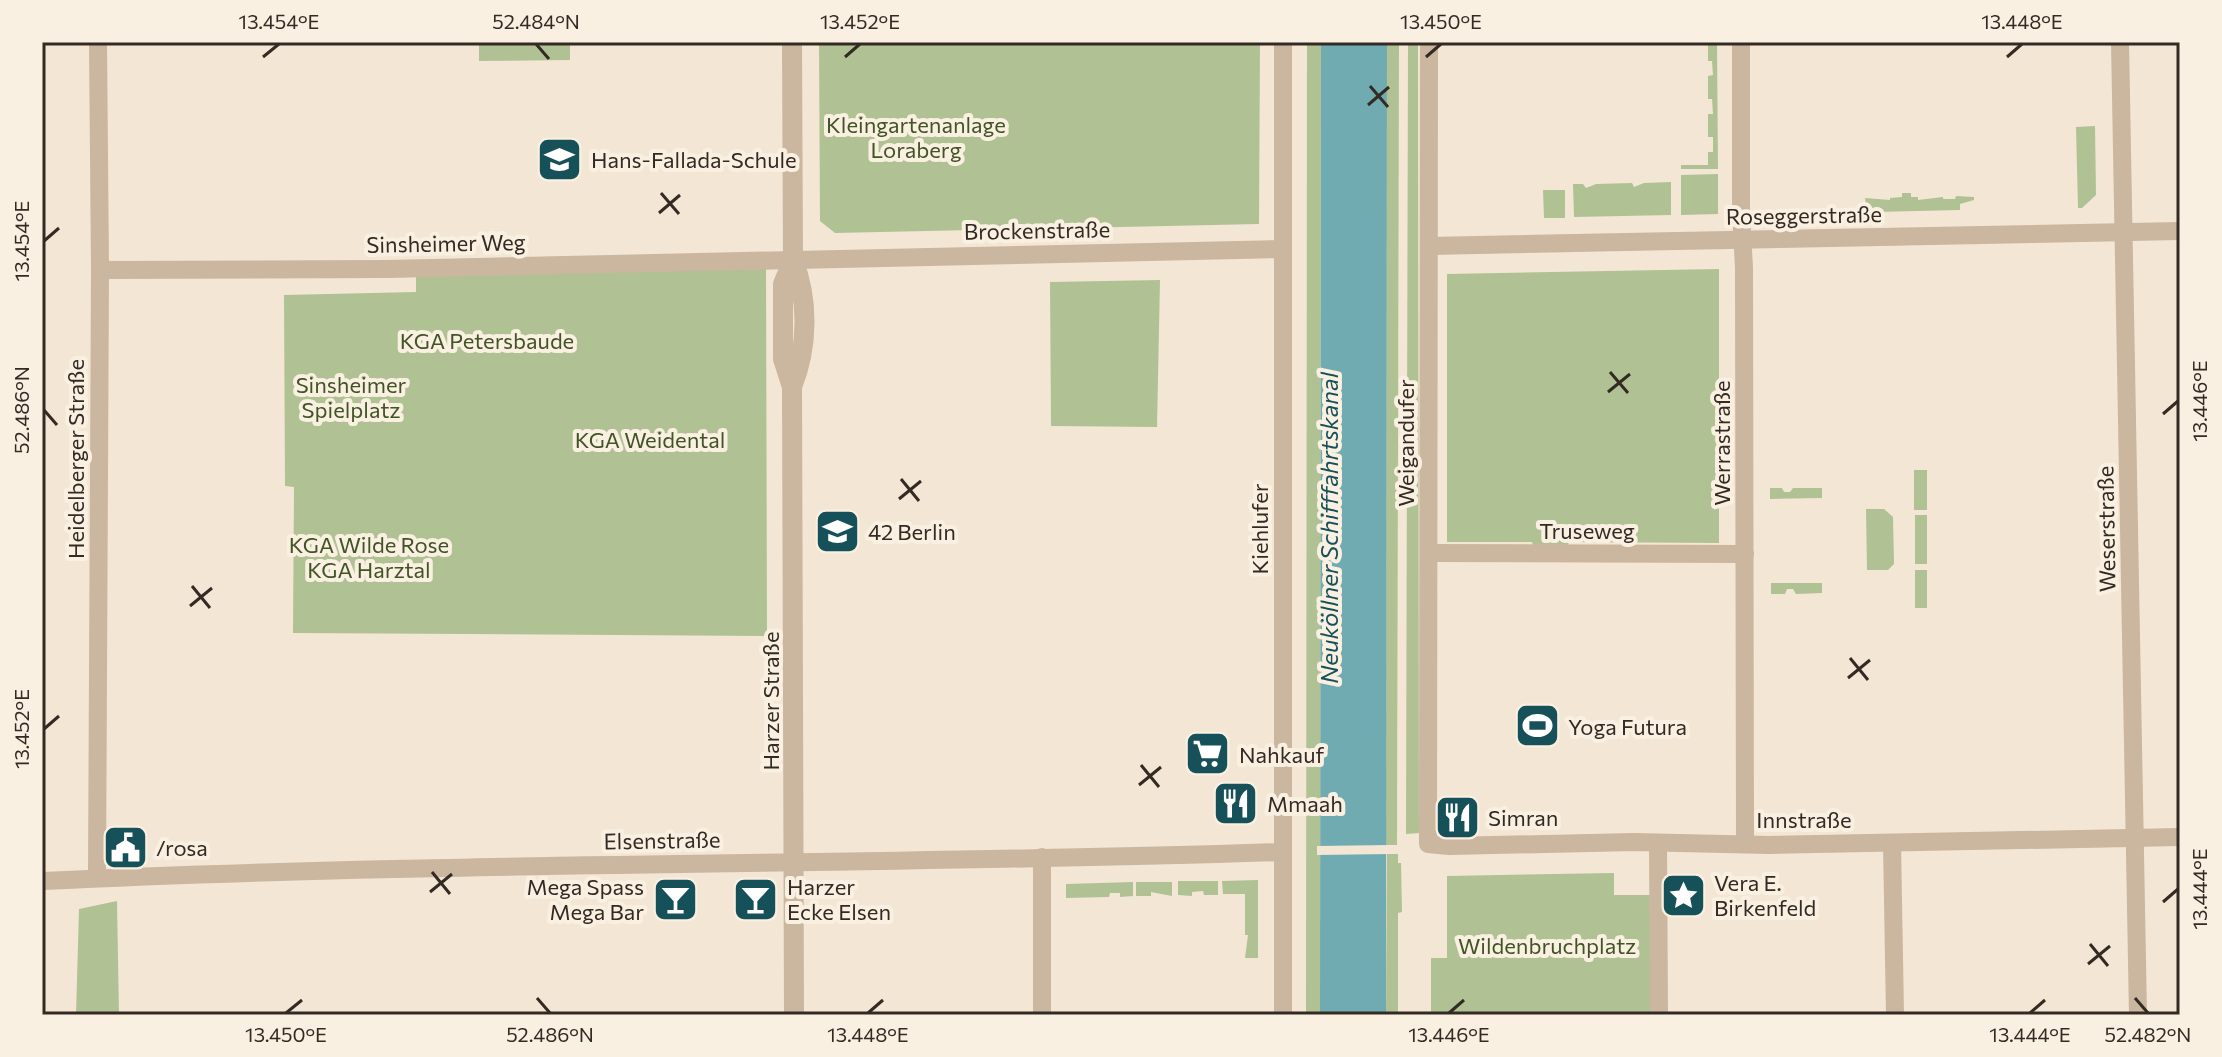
<svg xmlns="http://www.w3.org/2000/svg" width="2222" height="1057" viewBox="0 0 2222 1057" font-family="Commissioner,sans-serif">
<rect width="100%" height="100%" fill="#f3e6d4"/>
<g fill="#b0c294">
<path d="M479,42h91v18l-91,1z"/>
<path d="M819,42h441l-1,182 -424,9 -15,-12z"/>
<path d="M1307,42h14l-1,973h-14z"/>
<path d="M1387,42h12l-2,803h-11z"/>
<path d="M1408,42h10l1,791 -13,1z"/>
<path d="M1708,42h9l1,127h-37v-4h27v-13h5v-15h-5v-23h5l-1,-15h-4v-23l5,-1 -1,-14h-4z"/>
<path d="M2095,126l1,69 -14,13h-4l-2,-81z"/>
<path d="M1718,174v40l-37,1v-40z"/>
<path d="M1671,182v33l-97,2 -1,-33h10l3,4 10,-4 36,-1 2,4 10,-4z"/>
<path d="M1543,190h22v28h-21z"/>
<path d="M1902,193h9v4h7v3l25,-3v2h12l1,-3 18,1v3l-14,4v6l-86,2 -8,-7 -1,-7 25,2v-2l12,-1z"/>
<path d="M766,269l1,367 -474,-3 1,-146 -9,-1 -1,-191 132,-3v-18z"/>
<path d="M1719,269v274l-150,-1 -3,7 -32,-1 -2,-6h-85v-268z"/>
<path d="M1160,280l-3,147 -106,-1 -1,-144z"/>
<rect x="1914" y="470" width="13" height="40"/>
<path d="M1770,488h12l2,4h6l3,-4h29v10l-52,1z"/>
<path d="M1866,509h18l9,8 1,47 -6,6h-21z"/>
<rect x="1915" y="515" width="12" height="49"/>
<rect x="1915" y="570" width="12" height="38"/>
<path d="M1771,583h51v10l-26,1 -3,-5h-6l-2,5h-14z"/>
<path d="M1387,854h11v9h3l1,49 -4,1v102h-12z"/>
<path d="M1614,873v22h40l-1,120h-222v-57h16v-82z"/>
<path d="M1258,880v78h-13l3,-23h-3v-41h-22l-1,-13z"/>
<path d="M1178,881h40v14h-14l-1,-4 -11,1v4l-14,-1z"/>
<path d="M1133,882v14l-13,1v-4h-10l-1,4 -43,1v-14z"/>
<path d="M1136,882h36v14l-21,-4v4h-15z"/>
<path d="M117,901l2,114h-43l3,-106z"/>
</g>
<path fill="#71abb2" d="M1321,42h66l-1,973h-66z"/>
<path fill="#f3e6d4" d="M1390,845l1,9 -74,1v-9z"/>
<g fill="none" stroke-linecap="round" stroke-linejoin="round">
<g stroke="#cbb6a0" stroke-width="18">
<path d="M1429,42l-1,802 21,2 185,-4 135,3 411,-8"/>
<path d="M1741,42v171l3,55 1,576"/>
<path d="M2120,42l18,973"/>
<path d="M1429,246l751,-15"/>
<path d="M100,270l288,-1 895,-20"/>
<path d="M1429,553l316,1"/>
<path d="M1658,843l1,172"/>
<path d="M1892,843l3,172"/>
<path d="M97,877l3,-607 -2,-228"/>
<path d="M42,881c413,-20 827,-15 1241,-29"/>
<path d="M1042,1015v-158"/>
<path d="M1283,1015v-973"/>
</g>
<g stroke="#cbb6a0" stroke-width="20">
<path d="M793,260l-10,24v75l9,28 2,628"/>
<path d="M792,387c16,-40 17,-87 1,-127l-1,-218"/>
</g>
</g>
<path fill="none" stroke="#342a24" stroke-width="3" d="M536,44l13,15M263,57l16,-13M845,57l15,-13M1426,57l15,-13M2007,57l15,-13M1370,86l18,21M1368,105l21,-18M661,193l18,21M659,213l21,-18M44,241l15,-13M1610,372l18,21M1608,392l22,-18M44,410l13,15M2163,414l15,-13M901,479l18,22M899,499l22,-18M192,586l18,22M190,606l22,-18M1850,658l18,22M1848,678l22,-18M44,729l15,-13M1141,765l18,22M1139,785l22,-18M432,872l18,22M430,892l22,-18M2163,902l15,-13M2090,944l18,22M2088,964l22,-18M537,998l13,15M2135,998l13,15M286,1013l16,-13M868,1013l15,-13M1449,1013l15,-13M2030,1013l15,-13"/>
<defs>
<symbol id="school-square" viewBox="-11 -11 22 22"><rect x="-9" y="-9" width="18" height="18" rx="4" fill="#165059" stroke="#faf0e1"/><path d="M0-5L7-2L0 1L-7-2ZM-4 1L0 2.5L4 1V4Q0 6-4 4Z" fill="#fff"/></symbol>
<symbol id="university-square" viewBox="-11 -11 22 22"><rect x="-9" y="-9" width="18" height="18" rx="4" fill="#165059" stroke="#faf0e1"/><path d="M0-5L7-2L0 1L-7-2ZM-4 1L0 2.5L4 1V4Q0 6-4 4Z" fill="#fff"/></symbol>
<symbol id="stadium-square" viewBox="-11 -11 22 22"><rect x="-9" y="-9" width="18" height="18" rx="4" fill="#165059" stroke="#faf0e1"/><path d="M0-5a6.5 5 0 1 0 0 10a6.5 5 0 1 0 0-10ZM-3.5-1.8h7v3.6h-7Z" fill="#fff"/></symbol>
<symbol id="supermarket-square" viewBox="-11 -11 22 22"><rect x="-9" y="-9" width="18" height="18" rx="4" fill="#165059" stroke="#faf0e1"/><path d="M-6-5.5h2.5l.6 2H6L4.5 2H-2.5L-4.4-4H-6ZM-1.5 3.2a1.3 1.3 0 1 0 .1 0ZM3 3.2a1.3 1.3 0 1 0 .1 0Z" fill="#fff"/></symbol>
<symbol id="restaurant-square" viewBox="-11 -11 22 22"><rect x="-9" y="-9" width="18" height="18" rx="4" fill="#165059" stroke="#faf0e1"/><path d="M-5-6h1v4h1v-4h1v4h1v-4h1v5L-1.5 .5V6h-2V.5L-5-1ZM5-6V6H3V1.5H1.5Q1.5-4 5-6Z" fill="#fff"/></symbol>
<symbol id="civic-square" viewBox="-11 -11 22 22"><rect x="-9" y="-9" width="18" height="18" rx="4" fill="#165059" stroke="#faf0e1"/><path d="M-.6-6.5H3V-4.5H.6V-3L4-1V1h2V6H-6V1h2V-1L-.6-3ZM-1.2 2.5V6h2.4V2.5Z" fill="#fff"/></symbol>
<symbol id="sight-square" viewBox="-11 -11 22 22"><rect x="-9" y="-9" width="18" height="18" rx="4" fill="#165059" stroke="#faf0e1"/><path d="M0-6L1.8-2.2L6-1.7L2.9 1.2L3.7 5.4L0 3.3L-3.7 5.4L-2.9 1.2L-6-1.7L-1.8-2.2Z" fill="#fff"/></symbol>
<symbol id="bar-square" viewBox="-11 -11 22 22"><rect x="-9" y="-9" width="18" height="18" rx="4" fill="#165059" stroke="#faf0e1"/><path d="M-6-5H6L.8 .8V4.5H3.5V6h-7V4.5H-.8V.8Z" fill="#fff"/></symbol>
</defs>
<g fill-rule="evenodd">
<use href="#school-square" x="534" y="134" width="51" height="51"/>
<use href="#university-square" x="812" y="506" width="51" height="51"/>
<use href="#stadium-square" x="1512" y="700" width="51" height="51"/>
<use href="#supermarket-square" x="1182" y="728" width="51" height="51"/>
<use href="#restaurant-square" x="1210" y="778" width="51" height="51"/>
<use href="#restaurant-square" x="1432" y="792" width="51" height="51"/>
<use href="#civic-square" x="100" y="822" width="51" height="51"/>
<use href="#sight-square" x="1658" y="870" width="51" height="51"/>
<use href="#bar-square" x="650" y="874" width="51" height="51"/>
<use href="#bar-square" x="730" y="874" width="51" height="51"/>
</g>
<g text-anchor="middle" dominant-baseline="central" stroke-width="8" stroke-linejoin="round" paint-order="stroke">
<g font-size="22" fill="#415426" stroke="#faf0e1">
<text x="916" y="124">Kleingartenanlage<tspan x="916" dy="25">Loraberg</tspan></text>
<text x="487" y="340">KGA Petersbaude</text>
<text x="351" y="384">Sinsheimer<tspan x="351" dy="25">Spielplatz</tspan></text>
<text x="650" y="439">KGA Weidental</text>
<text x="369" y="544">KGA Wilde Rose<tspan x="369" dy="25">KGA Harztal</tspan></text>
<text x="1547" y="945">Wildenbruchplatz</text>
</g>
<g font-size="22" fill="#342a24" stroke="#faf0e1" text-anchor="start">
<text x="591" y="159">Hans-Fallada-Schule</text>
<text x="868" y="531">42 Berlin</text>
<text x="1568" y="726">Yoga Futura</text>
<text x="1239" y="754">Nahkauf</text>
<text x="1267" y="803">Mmaah</text>
<text x="1488" y="817">Simran</text>
<text x="156" y="847">/rosa</text>
<text x="1714" y="882">Vera E.<tspan x="1714" dy="25">Birkenfeld</tspan></text>
<text x="644" y="886" text-anchor="end">Mega Spass<tspan x="644" dy="25">Mega Bar</tspan></text>
<text x="787" y="886">Harzer<tspan x="787" dy="25">Ecke Elsen</tspan></text>
</g>
<g font-size="22" fill="#342a24" stroke="#faf0e1">
<text transform="translate(1804 215) rotate(-1)">Roseggerstraße</text>
<text transform="translate(1037 230) rotate(-1)">Brockenstraße</text>
<text transform="translate(446 243) rotate(-1)">Sinsheimer Weg</text>
<text transform="translate(1405 443) rotate(-90)">Weigandufer</text>
<text transform="translate(1721 443) rotate(-90)">Werrastraße</text>
<text transform="translate(75 459) rotate(-90)">Heidelberger Straße</text>
<text transform="translate(1259 529) rotate(-90)">Kiehlufer</text>
<text transform="translate(2106 529) rotate(-91)">Weserstraße</text>
<text x="1587" y="530">Truseweg</text>
<text transform="translate(770 701) rotate(-90)">Harzer Straße</text>
<text x="1804" y="819">Innstraße</text>
<text transform="translate(662 840) rotate(-1)">Elsenstraße</text>
</g>
<g font-size="24" font-style="italic" fill="#165059" stroke="#faf0e1">
<text transform="translate(1328 528) rotate(-90)">Neuköllner Schifffahrtskanal</text>
</g>
</g>
<rect width="2222" height="1057" fill="none" stroke="#faf0e1" stroke-width="88"/>
<rect x="44" y="44" width="2134" height="969" fill="none" stroke="#342a24" stroke-width="3"/>
<g font-size="20" text-anchor="middle" fill="#342a24">
<text x="279" y="29">13.454°E</text>
<text x="536" y="29">52.484°N</text>
<text x="860" y="29">13.452°E</text>
<text x="1441" y="29">13.450°E</text>
<text x="2022" y="29">13.448°E</text>
<text transform="translate(22 241) rotate(-90)" y="7">13.454°E</text>
<text transform="translate(2200 401) rotate(-90)" y="7">13.446°E</text>
<text transform="translate(22 410) rotate(-90)" y="7">52.486°N</text>
<text transform="translate(22 729) rotate(-90)" y="7">13.452°E</text>
<text transform="translate(2200 889) rotate(-90)" y="7">13.444°E</text>
<text x="286" y="1042">13.450°E</text>
<text x="550" y="1042">52.486°N</text>
<text x="868" y="1042">13.448°E</text>
<text x="1449" y="1042">13.446°E</text>
<text x="2030" y="1042">13.444°E</text>
<text x="2148" y="1042">52.482°N</text>
</g>
</svg>
